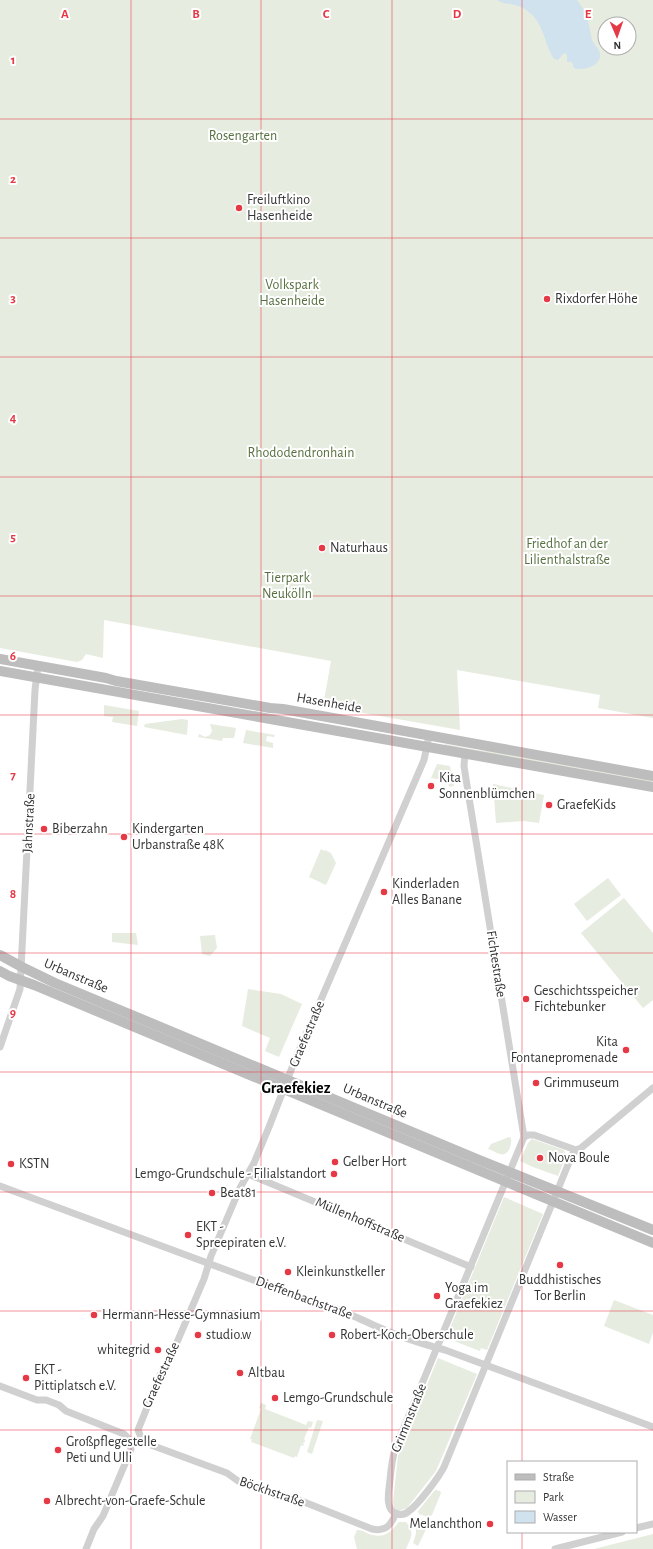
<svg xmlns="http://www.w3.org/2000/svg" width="653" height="1549" viewBox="0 0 653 1549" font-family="'Alegreya Sans',sans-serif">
<rect width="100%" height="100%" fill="#fff"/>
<g fill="#e6ecdf" fill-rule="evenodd">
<path d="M0,0h653v718l-55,-10 2,-13 -143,-25 3,60 -137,-24 8,-45 -227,-41 -1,38 -17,-4 -4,6 -5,2 -77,-14zM605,24h24v24h-24z"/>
<path d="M104,705l35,6 -2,15 -25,-4 1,-5 -9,-1z"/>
<path d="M182,719l6,1 -1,15 -43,-8 1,-3z"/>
<path d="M210,724l26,4 -2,10h-11l-1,3 -24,-4 1,-3 6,3 5,-2 2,-4z"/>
<path d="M246,730l29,5 -1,2 -7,-1 -1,5 7,2v5l-30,-5z"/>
<path d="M445,744l32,6 20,2 156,27v4l-208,-37z"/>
<path d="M437,764l13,2 4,20 -5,1 -1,-6 -17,-3z"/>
<path d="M493,784l51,11 -5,28 -15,-2 -28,2z"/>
<path d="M321,849l3,2 1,-1 6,3 5,10 -10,22 -17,-8z"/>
<path d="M608,878l13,17 -34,26 -13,-17z"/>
<path d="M624,898l29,35v67l-10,8 -62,-75z"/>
<path d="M112,933h24l2,12 -26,-3z"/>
<path d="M215,935l2,13 -7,8 -8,-2 -2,-18z"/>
<path d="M248,989l33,5 21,10 -23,53 -14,-6 5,-13 -28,-12z"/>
<path d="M509,1137l2,1c1,7 -2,18 -11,16 -4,-1 -8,-4 -12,-5l3,-5z"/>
<path d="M532,1139l32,11 2,6 -8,20 -25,-9 -13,-6 8,-18z"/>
<path d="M504,1197l39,17 -56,136 -6,-2 -1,3 -34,-13z"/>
<path d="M614,1300l39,15v17l-4,12 -45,-18z"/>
<path d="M438,1358l39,16 -41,97 -29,37 -8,3 -5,-3 -1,-6 5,-46z"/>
<path d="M261,1403l5,2 -1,4 41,16 2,-4 5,1 -2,6 -2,-1 -5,12 1,1v2l-3,1 2,1 -1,2 -2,-1 -4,12 -2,-1 -1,2 -43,-16 1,-3h-2l11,-30 -2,-1z"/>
<path d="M317,1420l6,1 -11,33 -5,-2z"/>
<path d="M435,1490l5,1 1,2 -9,22 -4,2 -9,-3 -1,-3z"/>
<path d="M413,1517l13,3 2,5 -10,21 -5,-3c4,-11 5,-15 -3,-24z"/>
<path d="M399,1522h7c9,11 5,15 0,27h-49l-3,-12 3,-7c4,0 8,2 12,4 15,5 21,-1 30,-12z"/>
<path d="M653,1534v15h-59z"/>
</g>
<path fill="#cfe2ee" d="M497,0h80c6,8 10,15 12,25 1,5 2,11 3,15 3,7 9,9 8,17 -2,10 -18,14 -26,11l-2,-6h-5v-6l-1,-3 -3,1 -5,6 -4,-1c-12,-19 -9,-40 -33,-52 -8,-4 -17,-2 -24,-7z"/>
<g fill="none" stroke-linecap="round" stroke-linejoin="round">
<g stroke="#d0d0d0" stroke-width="7">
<path d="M465,753l-1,13 2,13 58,358 -129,312c-3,10 -4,21 -5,31 -1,10 -6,30 7,34 4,1 9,0 12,-3 9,-6 30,-34 35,-44l128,-312 4,-5 5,-2 72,-60"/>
<path d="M0,1047l20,-58 15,-299 3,-24"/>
<path d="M524,1137l4,-2h6l42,15"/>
<path d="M248,1174l223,93"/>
<path d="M0,1186l318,118c19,3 32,11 49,18 24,12 52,21 78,28l208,77"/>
<path d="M0,1386l37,14h9l13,5 7,6 58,23 5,5 2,10 -4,10 -24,57 -9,13 -8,20"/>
<path d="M396,1513c-5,12 -10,19 -24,16l-78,-31 -17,-2 -39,-15 -11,-8 -76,-28 -9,-5 -4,-10 22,-55 9,-14 35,-82 7,-23 29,-68 14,-25 15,-36 26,-67 129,-300 5,-24"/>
<path d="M636,1528l17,-4"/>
<path d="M555,1549l67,-17"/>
</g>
<g stroke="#bdbdbd" stroke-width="10">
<path d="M0,659l106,19 10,3 154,27 13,1 370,67"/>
<path d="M0,671l653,116"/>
<path d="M0,955l22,12 33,16 422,176 176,71"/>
<path d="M0,971l9,5 25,9 619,258"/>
</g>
</g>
<path fill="none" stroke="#e63946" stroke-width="1" stroke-opacity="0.55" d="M131,0v1549M261,0v1549M392,0v1549M522,0v1462M0,119h653M0,238h653M0,357h653M0,477h653M0,596h653M0,715h653M0,834h653M0,953h653M0,1072h653M0,1192h653M0,1311h653M0,1430h653M522,1532v17"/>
<g fill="#e63946" stroke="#fff" stroke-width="1.5">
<circle cx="239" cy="208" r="4"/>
<circle cx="547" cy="299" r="4"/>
<circle cx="322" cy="548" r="4"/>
<circle cx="431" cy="786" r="4"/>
<circle cx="549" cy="805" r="4"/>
<circle cx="44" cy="829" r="4"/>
<circle cx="124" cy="837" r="4"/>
<circle cx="384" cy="892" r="4"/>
<circle cx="526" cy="999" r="4"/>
<circle cx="626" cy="1050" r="4"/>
<circle cx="536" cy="1083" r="4"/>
<circle cx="540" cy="1158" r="4"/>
<circle cx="335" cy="1162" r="4"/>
<circle cx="11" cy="1164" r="4"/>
<circle cx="334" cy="1174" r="4"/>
<circle cx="212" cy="1193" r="4"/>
<circle cx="188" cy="1235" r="4"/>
<circle cx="560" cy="1265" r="4"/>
<circle cx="288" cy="1272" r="4"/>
<circle cx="437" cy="1296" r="4"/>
<circle cx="94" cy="1315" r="4"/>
<circle cx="198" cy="1335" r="4"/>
<circle cx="332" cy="1335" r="4"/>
<circle cx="158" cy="1350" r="4"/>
<circle cx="240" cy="1373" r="4"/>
<circle cx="26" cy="1378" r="4"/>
<circle cx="275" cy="1398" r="4"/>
<circle cx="58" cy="1450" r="4"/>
<circle cx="47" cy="1501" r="4"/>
<circle cx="490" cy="1524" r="4"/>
</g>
<g text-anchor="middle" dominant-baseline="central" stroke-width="4" stroke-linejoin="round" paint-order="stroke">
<g font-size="14" fill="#56703f" stroke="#fff">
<text x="243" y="136">Rosengarten</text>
<text x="292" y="285">Volkspark<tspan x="292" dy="16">Hasenheide</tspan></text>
<text x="301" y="453">Rhododendronhain</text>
<text x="567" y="544">Friedhof an der<tspan x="567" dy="16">Lilienthalstraße</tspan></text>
<text x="287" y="578">Tierpark<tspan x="287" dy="16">Neukölln</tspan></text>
</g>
<g font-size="14" fill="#333" stroke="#fff" text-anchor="start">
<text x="247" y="200">Freiluftkino<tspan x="247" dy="16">Hasenheide</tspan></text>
<text x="555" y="299">Rixdorfer Höhe</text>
<text x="330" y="548">Naturhaus</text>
<text x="439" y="778">Kita<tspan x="439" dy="16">Sonnenblümchen</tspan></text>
<text x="557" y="805">GraefeKids</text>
<text x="52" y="829">Biberzahn</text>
<text x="132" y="829">Kindergarten<tspan x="132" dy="16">Urbanstraße 48K</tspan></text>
<text x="392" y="884">Kinderladen<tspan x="392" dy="16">Alles Banane</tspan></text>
<text x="534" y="991">Geschichtsspeicher<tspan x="534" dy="16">Fichtebunker</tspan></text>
<text x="618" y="1042" text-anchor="end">Kita<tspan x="618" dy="16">Fontanepromenade</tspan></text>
<text x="544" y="1083">Grimmuseum</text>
<text x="548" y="1158">Nova Boule</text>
<text x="343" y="1162">Gelber Hort</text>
<text x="19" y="1164">KSTN</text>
<text x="326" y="1174" text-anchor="end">Lemgo-Grundschule - Filialstandort</text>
<text x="220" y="1193">Beat81</text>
<text x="196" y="1227">EKT -<tspan x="196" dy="16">Spreepiraten e.V.</tspan></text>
<text x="296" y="1272">Kleinkunstkeller</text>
<text x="560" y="1280" text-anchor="middle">Buddhistisches<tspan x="560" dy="16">Tor Berlin</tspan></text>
<text x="445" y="1288">Yoga im<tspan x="445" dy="16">Graefekiez</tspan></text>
<text x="102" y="1315">Hermann-Hesse-Gymnasium</text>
<text x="206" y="1335">studio.w</text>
<text x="340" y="1335">Robert-Koch-Oberschule</text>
<text x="150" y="1350" text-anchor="end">whitegrid</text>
<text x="34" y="1370">EKT -<tspan x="34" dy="16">Pittiplatsch e.V.</tspan></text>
<text x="248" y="1373">Altbau</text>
<text x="283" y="1398">Lemgo-Grundschule</text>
<text x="66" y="1442">Großpflegestelle<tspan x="66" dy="16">Peti und Ulli</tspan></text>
<text x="55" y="1501">Albrecht-von-Graefe-Schule</text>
<text x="482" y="1524" text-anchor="end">Melanchthon</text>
</g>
<g font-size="14" fill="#333" stroke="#fff">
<text transform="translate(329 703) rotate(10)">Hasenheide</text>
<text transform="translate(29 823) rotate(-87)">Jahnstraße</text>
<text transform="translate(496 964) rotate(81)">Fichtestraße</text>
<text transform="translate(76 976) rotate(23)">Urbanstraße</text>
<text transform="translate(307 1034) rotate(-67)">Graefestraße</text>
<text transform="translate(375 1101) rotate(23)">Urbanstraße</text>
<text transform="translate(360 1220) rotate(23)">Müllenhoffstraße</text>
<text transform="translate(304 1298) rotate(20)">Dieffenbachstraße</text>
<text transform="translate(161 1375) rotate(-65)">Graefestraße</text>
<text transform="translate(409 1418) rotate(-68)">Grimmstraße</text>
<text transform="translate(272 1492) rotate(19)">Böckhstraße</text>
</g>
<g font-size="16" font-weight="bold" fill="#000" stroke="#fff">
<text x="296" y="1088">Graefekiez</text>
</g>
</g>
<g font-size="13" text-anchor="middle" font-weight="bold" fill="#e63946" stroke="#fff" stroke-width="4" stroke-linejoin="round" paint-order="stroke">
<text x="65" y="18">A</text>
<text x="196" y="18">B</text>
<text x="326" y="18">C</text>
<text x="457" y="18">D</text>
<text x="588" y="18">E</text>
<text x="13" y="64">1</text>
<text x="13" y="183">2</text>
<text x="13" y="302">3</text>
<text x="13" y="422">4</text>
<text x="13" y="541">5</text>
<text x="13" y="660">6</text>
<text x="13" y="779">7</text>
<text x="13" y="898">8</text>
<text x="13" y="1017">9</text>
</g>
<rect x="507" y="1461" width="130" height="72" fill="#ffffff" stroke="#adadad"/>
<rect x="515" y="1474" width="20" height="6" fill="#bdbdbd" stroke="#adadad"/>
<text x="543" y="1481" font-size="12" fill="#333333">Straße</text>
<rect x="515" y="1491" width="20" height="12" fill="#e6ecdf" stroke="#adadad"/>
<text x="543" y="1501" font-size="12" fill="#333333">Park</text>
<rect x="515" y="1511" width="20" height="12" fill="#cfe2ee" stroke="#adadad"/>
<text x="543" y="1521" font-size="12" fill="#333333">Wasser</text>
<g transform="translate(617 36) rotate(178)"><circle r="19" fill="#ffffff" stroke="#adadad"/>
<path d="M0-3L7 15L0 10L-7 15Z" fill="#e63946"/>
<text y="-6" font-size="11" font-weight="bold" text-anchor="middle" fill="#333333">N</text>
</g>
</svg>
